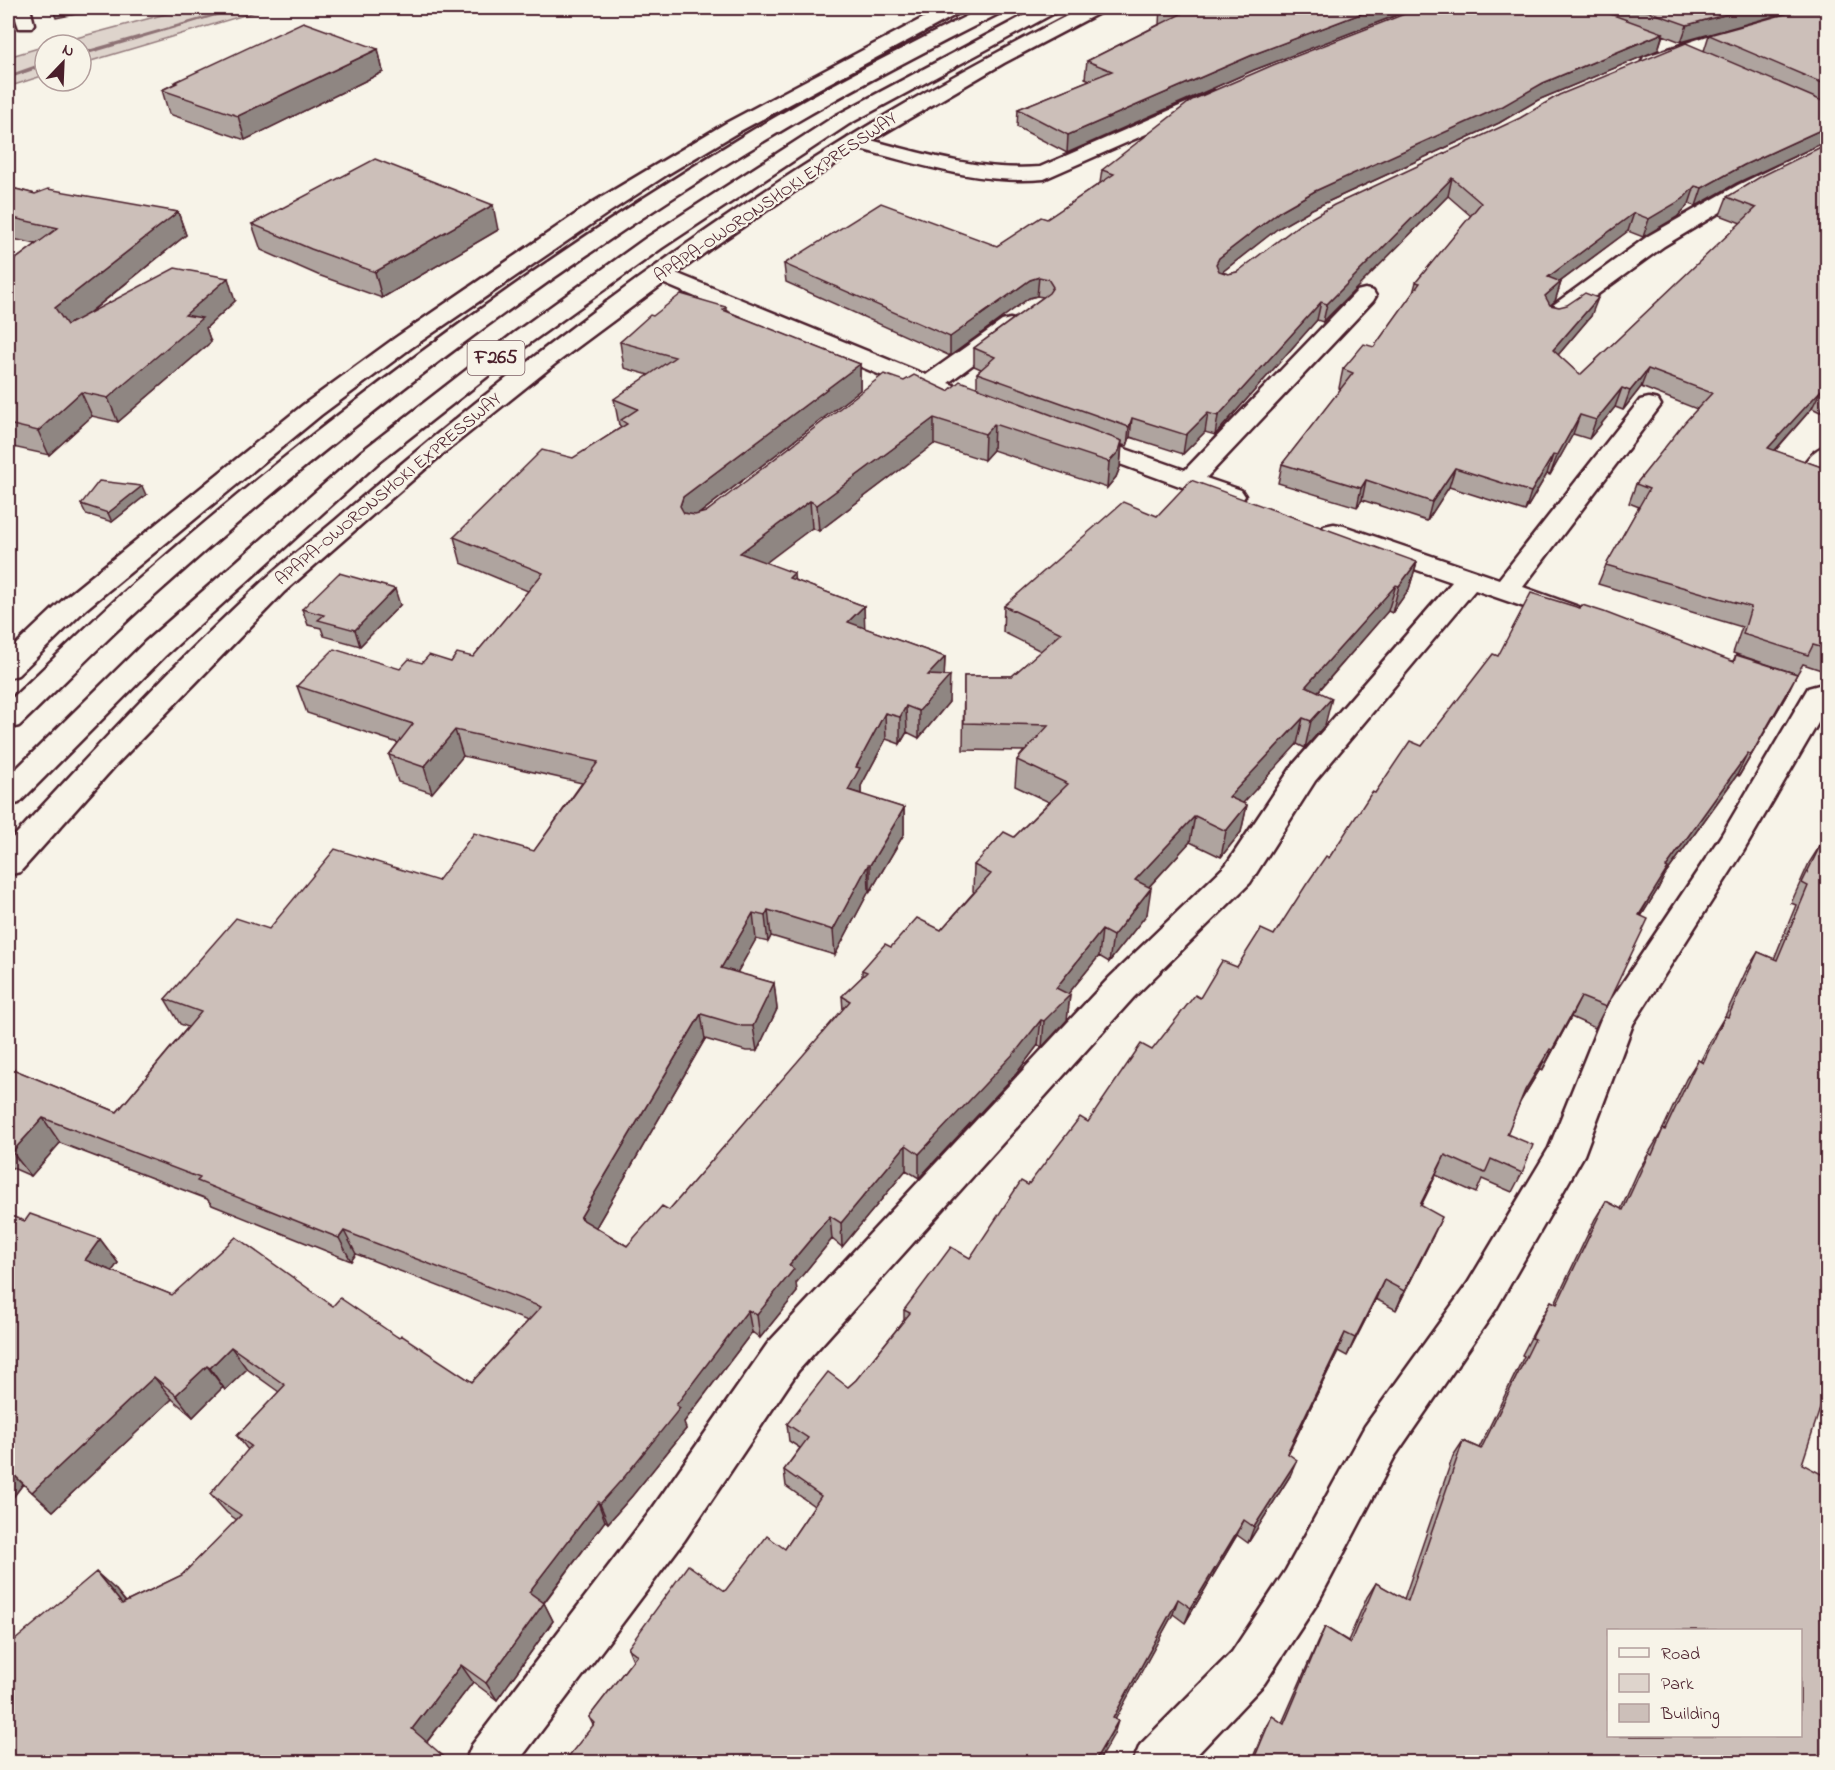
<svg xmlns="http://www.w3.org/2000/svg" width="1835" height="1770" viewBox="0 0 1835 1770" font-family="'Indie Flower',sans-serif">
<rect width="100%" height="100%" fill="#f7f3e8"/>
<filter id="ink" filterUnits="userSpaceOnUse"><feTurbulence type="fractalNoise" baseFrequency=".0167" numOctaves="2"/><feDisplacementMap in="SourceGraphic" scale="12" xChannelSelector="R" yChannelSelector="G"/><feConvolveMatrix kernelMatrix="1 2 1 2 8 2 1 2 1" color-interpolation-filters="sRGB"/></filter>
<g filter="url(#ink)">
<g fill="#ded4cc" stroke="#947a7c" stroke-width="1.5">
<path d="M188,8h80l-187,56v-19h-31z"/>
<path d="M45,46v29l-37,12v-30z"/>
</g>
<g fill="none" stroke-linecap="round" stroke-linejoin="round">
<g fill="#8e7275" fill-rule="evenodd">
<path d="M236,8h7l-162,48v-4z"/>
<path d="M45,62v4l-37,13v-4z"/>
</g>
<defs>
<g id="minor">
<path d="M12,8h18l4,16 -3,4h-12z"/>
<path d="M1809,8h19v6l-81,21 -89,30h-14l-2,-4 2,-4 91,-30z"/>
<path d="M1214,91l7,2 3,4 -3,4 -177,78c-67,6 -132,-17 -196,-33l-3,-4 3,-4 7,-2c60,15 122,36 185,31z"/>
<path d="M1828,141v14l-76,38 -88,53 -103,75 -8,2 -8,-2 -4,-5 4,-5 103,-75 90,-51z"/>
<path d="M661,267l265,108 76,-54 8,-2 8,2 4,5 -4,5 -70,52 14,5 3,5 -3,5 -9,2 -63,-21 -237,-100 -3,-5 3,-5z"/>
<path d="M1365,289l8,2 3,5 -3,5 -167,177 35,12 4,6 -4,6 -9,2 -9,-2 -152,-56 -4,-5 4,-5 9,-3 105,37 172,-179z"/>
<path d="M1649,398l9,2 3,5 -138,182 56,20 4,6 -4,6 -10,3 -10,-3 -84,-29 -160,191 -65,102 -116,114 -336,374 -114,170 -166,221h-53l7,-17 180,-236 116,-166 342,-366 116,-112 67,-100 159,-183 -128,-44 -3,-6 3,-6 10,-2 10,2 155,53 141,-179z"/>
<path d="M1828,445v22l-9,2 -9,-3 -4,-5c6,-8 12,-13 22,-16z"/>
<path d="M1819,685l9,2v19l-85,146 -110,172 -49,131 -88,154 -101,147 -77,146 -54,82 -74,78h-57l7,-17 92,-93 54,-82 79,-144 103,-143 81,-135 56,-139 116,-173 87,-148z"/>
</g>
<g id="primary">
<path d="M942,8h22l-3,4 -221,119 -72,43 -60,39 -197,135 -90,67 -235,194 -68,66 -10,3v-26l58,-55 237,-192 92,-67 197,-135 62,-37 72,-43z"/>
<path d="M1082,8h22l-3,4 -97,51 -142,83 -152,103 -155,115 -115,92 -156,136 -170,175 -94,105 -12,3v-32c82,-89 165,-179 254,-261 27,-25 57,-47 84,-71 157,-136 325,-264 502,-373 76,-47 155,-89 234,-130z"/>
</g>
<g id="motorway">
<path d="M983,8h22l-3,4c-73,37 -145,74 -216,116 -222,131 -443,298 -635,471 -46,41 -88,85 -132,127l-11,3v-27c41,-38 80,-78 123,-116 188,-165 393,-317 607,-447 80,-48 162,-90 245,-131z"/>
<path d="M1038,8h21l-3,4 -207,112 -187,124 -132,95 -150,118 -215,195 -146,147 -11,3v-29l137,-135 217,-191 152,-118 132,-95 189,-122z"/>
</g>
</defs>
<use href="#minor" stroke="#4a1f2b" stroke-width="5"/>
<use href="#primary" stroke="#4a1f2b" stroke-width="5"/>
<use href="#motorway" stroke="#4a1f2b" stroke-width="5"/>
<use href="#minor" fill="#f7f3e8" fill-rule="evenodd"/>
<use href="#primary" fill="#f7f3e8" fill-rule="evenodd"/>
<use href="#motorway" fill="#f7f3e8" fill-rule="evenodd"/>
</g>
<g fill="#afa49f" stroke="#4a1f2b" stroke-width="1.5">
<path d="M1160,8h255l-161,62 -187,83 -50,-26 1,-18 72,-29 -5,-2 2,-17 73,-37h-1z"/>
<path d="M1420,8h383l-122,34 -18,-7 -5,15 -120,50 -39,23 -187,86 -35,20 -55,43 6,2 9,-2 467,-221 5,-16 118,-27v133l-90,42 -41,23 -7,-2 -12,13 -34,20 -15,-6 -68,51h1l-6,19 -4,4 40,11 -33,39 22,20 161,-152 -21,-8 7,-18 100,-53v261l-7,7 -8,-4 -37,43 52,18v203l-24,-8 -6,10 -64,-21 9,-26 -144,-43 8,-19 33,-58 -10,-4 7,-19 61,-75 -56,-22 -18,23 -8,-3 -26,32 -16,-5 -23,41 -3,-1 -22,37 -76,-24 -22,34 -65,-21 -5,7 -79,-24 4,-19 59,-75 -2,-1 4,-19 31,-22 39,-54 3,-11 55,-66 -23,-20 -125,126 -6,-2 -102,115 -10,-3 -22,22 -53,-17 -3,9 -5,-1 -2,22 -4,10 -9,11 -114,-38 -9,10 -50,-16 -115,87 -7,-3 -47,34 29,18 70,26v22l81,29 -1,19 5,26 -30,36 -12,-6 -7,12 -14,-5 -25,47v9l43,13v26l-34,58 -1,-1 -34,64 -64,-19 -3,6 -12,-3 -19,34 37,10 3,26 -20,42h-11l-41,-12 -109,188 31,19 42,-36 174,-200 -1,-14 20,-19v-7l29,-23 50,-17 33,-38 -1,-1 1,-26 40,-28 35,-35 -34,-16 2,-26 7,-9 -61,-1 1,-74h48l29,-25 -38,-19 1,-26 153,-90 260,46 -8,27 -17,24 -4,-2 -70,81 7,33 -20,23 -8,-4 -55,59 5,2 -6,27 -20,25 -31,-15 -41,45 -2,27 -38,48 -10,-6 -31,38 2,1 -3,25 -25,27 -4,-2 -22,29 -97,104 -13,-8 -64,77 -10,-8 -36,44 1,9 -37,46 -8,-6 -68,90 2,7 -54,67 -24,27 -3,-2 -61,82 9,18 -56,79 -24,-18 -46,60 -419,20 108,-172 10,12 56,-27 55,-55 -10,-7 -17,-19 38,-44 -11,-14 42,-44 -32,-23 -22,21 -2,-3 -30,30 -21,-18 -119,112 -30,-27 -15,20 17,-283 75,18 18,24 -6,8 60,24 161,11 66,32 73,44 56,-61 -172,-67 -5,7 -139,-56 -5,-6 -147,-56 -29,33 -23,-10v-99l109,45 71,-85 -8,-3 -15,-25 104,-70 169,-48 96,-30 48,-68 -119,-27 -31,37 -34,-11 -9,-27 9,-12 -91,-30 -10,-27 103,-17 22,-6 29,-1 22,-5 55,-66 -67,-28 -7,-26 168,-110 -3,-2 -5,-26 35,-24 -25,-7 -4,-26 33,-26 73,-9v5l134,52v26l-161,124 7,-2 198,-131 44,10 29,-4v-14l4,-4 -7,-3v-18l69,-51 -6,-1 -8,2 -79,58 -164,-74 -2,-18 213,-18 50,-27 53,-36 2,-13z"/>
<path d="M378,49l5,23 -138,68 -76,-26 -7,-24 14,-7 -1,-1z"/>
<path d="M8,187l27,7 143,18 8,23 -100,81 149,-15 -29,27 5,14 -93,80 -26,-6 -43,39 -41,-9v-181l28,-21 -28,-6z"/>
<path d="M252,224l246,6 -116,68 -64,-23 -57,-25z"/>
<path d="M146,495l-34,27 -26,-8 -5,-10z"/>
<path d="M400,605l-40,41 -36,-10 -3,-8 -13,-3 -6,-16z"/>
<path d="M1736,655l50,41 -47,80 -2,-1 -72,100 -7,14 -17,27 -35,91 -11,21 -24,-11 -29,54 -2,-2 -20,33 -13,32 15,39 -10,19 -30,-13 -6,14 -40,-18 -15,31 12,30 -37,74 -20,-11 -29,57 -9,-5 -50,103 2,22 -42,67 -11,-8 -52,88 -12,-9 -58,105 -1,15 -521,-9 -4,-8 44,-57 -5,-12 97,-57 60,-42 29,-43 -28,-20 -2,-16 16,-22 -11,-7 -2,-17 61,-37 8,-7 48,-60v-10l66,-52 58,-73 60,-63 112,-124 74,-63 101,-142 47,-47 76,-90 235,5z"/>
<path d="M1821,844l-19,620 25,298h-576l14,-34 7,-12 10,7 36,-82 7,-14 23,14 19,-44 9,-14 28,16 49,-143 10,-15 16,7 45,-92 -2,-1 19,-37 10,-17 4,2 40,-84 11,-18 15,8 17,-38 23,-38 25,-54 12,-19 2,2 14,-28 11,-18 21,-45 12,-19 16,7 22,-54 -5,-2 18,-40z"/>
</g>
<g fill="#8f8682" stroke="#4a1f2b" stroke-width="1.5">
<path d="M52,8h51v1l-47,9z"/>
<path d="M1376,8h39l-161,62 -187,83 1,-18 189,-82z"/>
<path d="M1750,8h53l-122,34 6,-17z"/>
<path d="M1663,33l-5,17 -120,50 -39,23 -187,86 -35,20 -60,47 -1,-12 3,-6 61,-47 35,-20 228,-108z"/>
<path d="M378,49l5,23 -138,68 -7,-24z"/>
<path d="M1827,127v14l-90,42 -41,23 6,-18 42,-23z"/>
<path d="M1452,178l-4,18 -125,126 4,-18z"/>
<path d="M1695,186l-6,18 -12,13 -34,20 6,-18z"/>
<path d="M493,205l5,25 -116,68 -7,-26z"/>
<path d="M178,212l8,23 -121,97 -10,-24z"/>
<path d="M1634,213l-6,18 -86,64 6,-18z"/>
<path d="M1039,277l-2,19 -8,2 -79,58v-19l80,-57z"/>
<path d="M228,278l7,23 -29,27 5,14 -93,80 -10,-24 77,-83z"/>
<path d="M1561,282l-6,19 -16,14 6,-19z"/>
<path d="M1598,298l-7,18 -44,52 6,-18z"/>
<path d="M1321,302l-4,18 -102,115 3,-19z"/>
<path d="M860,364v26l-173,133 -7,-17 3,-9z"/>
<path d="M1648,369l-7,18 -18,23 7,-19z"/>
<path d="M1622,388l-7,19 -26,32 7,-19z"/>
<path d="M1821,390l-9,18 -52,59 8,-19z"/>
<path d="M81,392l11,24 -43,39 -11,-24z"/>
<path d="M1827,397v8l-7,7z"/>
<path d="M1208,413l-3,19 -22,22 3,-19z"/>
<path d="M1580,415l-7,19 -23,41 7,-19z"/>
<path d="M934,418v26l-115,87 -2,-26z"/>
<path d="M1132,418l-2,19 -3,9 2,-19z"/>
<path d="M994,424l-1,26 -9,10 1,-26z"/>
<path d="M1122,441l-2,26 -4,10 -9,11 2,-26z"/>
<path d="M1553,455l-6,19 -22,37 6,-19z"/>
<path d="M1455,468l-6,19 -22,34 5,-19z"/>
<path d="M1366,480l-4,20 -5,7 4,-19z"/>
<path d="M142,486l4,9 -34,27 -4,-9z"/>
<path d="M810,501l2,27 -69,52 -3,-27z"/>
<path d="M1417,562l-8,27 -17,24 7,-27z"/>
<path d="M794,573l2,27 -7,-22z"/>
<path d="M1396,585l-8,26 -88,101 6,-26z"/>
<path d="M395,589l5,16 -40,41 -5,-16z"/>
<path d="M864,606l1,27 -17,-11z"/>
<path d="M945,657l-1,25 6,-6 -1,26 -30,36v-27l9,-36z"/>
<path d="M1797,674l-11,22 -47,80 12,-21z"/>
<path d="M1332,698l-7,27 -20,23 6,-27z"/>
<path d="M906,706l1,26 -7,12v-27z"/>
<path d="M885,713l1,26 -25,47v8l-13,-4 8,-23z"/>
<path d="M1303,718l-6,26 -73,80 5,-27z"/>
<path d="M455,730l8,26 -31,37 -8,-26z"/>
<path d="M1748,753l-11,22 -72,100 -7,14 -29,47 37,-69z"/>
<path d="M1247,805l-6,27 -20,25 5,-26z"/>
<path d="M904,808v26l-34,58v-27z"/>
<path d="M1195,816l-5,26 -59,64 4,-26z"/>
<path d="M868,865l1,26 -34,64 -2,-25z"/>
<path d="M1151,888l-4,26 -38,48 4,-26z"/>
<path d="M768,910l3,26 -3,6 -3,-26z"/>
<path d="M753,913l3,26 -31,55 -4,-26z"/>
<path d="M1102,930l-3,26 -40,49 11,-10 -3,25 -25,27 2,-26 12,-33z"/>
<path d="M774,983l3,26 -20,42 -4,-25z"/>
<path d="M1581,997l-10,20 -29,54 10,-21z"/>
<path d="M701,1014l4,25 -117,202 -8,-23z"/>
<path d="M1041,1020l-3,25 -22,29 -97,104v-24z"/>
<path d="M1550,1049l-10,20 -25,41 10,-20z"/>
<path d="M43,1118l17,25 -29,33 -19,-24z"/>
<path d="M906,1145v25l-64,77 -1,-24z"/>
<path d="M1445,1155l-9,20 -25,49 9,-19z"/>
<path d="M830,1216l2,23 -36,44 1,9 -37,46 -3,-23 32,-50z"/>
<path d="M1442,1217l-9,19 -37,74 8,-19z"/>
<path d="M344,1231l12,23 -5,7 -12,-23z"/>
<path d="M100,1239l18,24 -15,20 -18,-23z"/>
<path d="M1384,1280l-8,19 -29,57 8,-18z"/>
<path d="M748,1310l4,22 -68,90 2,7 -54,67 -24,27 -8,-19z"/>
<path d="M1345,1333l-7,18 -58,119 7,-17z"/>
<path d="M231,1347l16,22 -22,21 -15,-22z"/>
<path d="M207,1366l16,21 -30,30 -17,-22z"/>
<path d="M154,1377l18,22 -119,112 -21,-19z"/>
<path d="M1297,1460l-7,16 -42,67 6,-16z"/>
<path d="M8,1469l15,15 -15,20z"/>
<path d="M598,1502l7,19 -67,89 -9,-18z"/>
<path d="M1244,1520l-7,15 -52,88 6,-15z"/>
<path d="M96,1572l20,18 25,32 -19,-18z"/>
<path d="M1178,1599l-5,15 -64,117 4,-13z"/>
<path d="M544,1603l9,18 -56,79 -11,-17z"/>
<path d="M461,1665l12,17 -48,62 -13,-15z"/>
<path d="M1118,1721l-4,13 -16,28h-4z"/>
</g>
<g fill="#ccbfb9" stroke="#4a1f2b" stroke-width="1.5" fill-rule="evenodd">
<path d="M1162,8h214l-119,45 -189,82 -50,-26 94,-38 -25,-10 94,-47z"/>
<path d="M1420,8h174l69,25 -120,50 -40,23 -188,85 -35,20 -61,47 -3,6 3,7 9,3 9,-2 62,-47 35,-20 186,-87 39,-23 127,-52 141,60v24l-83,38 -42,23 -7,-2 -12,13 -34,20 -15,-6 -86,64 13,5 -16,14 5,9 9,2 8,-2 18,-12 13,5 -45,52 27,25 176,-167 -29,-11 33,-20 67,-33v248l-6,-2 -53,58 59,21v180l-14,-4 -5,10 -65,-21 8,-27 -145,-42 43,-76 -13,-5 49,-62 27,-29 -64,-24 -18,22 -8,-3 -26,32 -16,-5 -23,41 -4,-1 -22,37 -76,-24 -23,34 -66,-22 -5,8 -79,-24 71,-91 -10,-4 21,-25 10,3 46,-64 -4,-1 65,-79 -29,-25 -125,126 -6,-2 -103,114 -10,-3 -22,22 -54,-17 -3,9 -152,-54 18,-16 -21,-9 75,-55 4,-6 -5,-8 -9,-2 -9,3 -80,57 -166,-73 97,-61 116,43 44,-29 6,2 67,-45 -12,-4 90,-70 81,-35z"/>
<path d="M1639,8h111l-63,17z"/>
<path d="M1807,8h20v77l-118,-50z"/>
<path d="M303,22l75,27 -140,67 -76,-26 15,-7 -2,-1z"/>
<path d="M375,159l118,46 -118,67 -64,-23 -59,-25z"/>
<path d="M8,187l27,7 13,-5 130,23 -123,96 12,17 108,-57 53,10 -43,37 17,3 -94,80 -27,-6 -43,39 -30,-7v-159l50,-37 -50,-11z"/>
<path d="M681,294l45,13 -3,3 137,54 -177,133 -3,9 4,7 11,2 11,-3 178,-138 20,7 10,-6 34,16 12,-10 162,60 -3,10 -10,11 -115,-38 -9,10 -51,-16 -117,87 -7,-4 -70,52 54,20 -5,5 75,28 -16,16 97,35 -17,18 22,1 -31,35 -13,-5 -6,11 -15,-4 -29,54 4,1 -12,22 56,18 -34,57h-2l-35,65 -65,-20 -3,6 -12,-3 -32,55 53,15 -21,43h-11l-41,-12 -121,204 47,28 35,-40 7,4 181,-209 -8,-5 25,-24 -5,-2 23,-26 6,3 26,-29 24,12 50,-56 -17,-9 30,-33 10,5 54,-53 -51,-24 32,-35 -85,-2v-47h48l49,-43 -57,-27 119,-104 34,14 34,-36 226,82 -18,24 -3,-1 -90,101 26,12 -21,23 -8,-3 -74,79 18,8 -21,26 -31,-15 -60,64 16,8 -38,48 -11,-6 -46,58 14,7 -26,26 -3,-1 -23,29 -99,105 -13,-9 -65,78 -11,-7 -41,49 5,4 -37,46 -9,-5 -72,95 4,3 -55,68 -25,28 -2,-2 -69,90 15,11 -58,80 -25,-18 -49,64 38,33h-442v-116l88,-74 26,32 60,-29 59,-60 -31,-21 41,-48 -14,-10 48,-51 -54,-38 -21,21 -3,-2 -31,29 -22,-18 -122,115 -24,-23v-254l17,6 5,-7 70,25 -15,21 87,35 64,-58 97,69 7,-8 59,40 2,-3 71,47 69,-75 -197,-76 -5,7 -142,-57 3,-3 -157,-60 -31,34 -4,-2v-83l109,45 84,-100 -36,-13 71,-81 33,11 66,-80 103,32 36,-48 60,18 64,-89 -143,-32 -31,37 -35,-12 24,-31 -116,-38 37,-37 66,20 9,-10 13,4 7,-8 22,7 6,-9 16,4 70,-84 -89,-36 88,-87 31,8 54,-34 -6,-4 17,-11 -24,-10 61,-42 -55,-15 30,-27 3,1z"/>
<path d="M99,481l43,5 -34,27 -27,-9z"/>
<path d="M339,573l56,16 -40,41 -37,-10 6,-5 -22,-6z"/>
<path d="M1531,593l49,15 2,-3 22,7 130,50 2,-7 61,19 -46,81 -3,-2 -82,114 2,1 -29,47 9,4 -42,88 -25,-10 -29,53 -2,-1 -25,41 -18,44 26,11 -11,28 -31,-14 -6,14 -40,-18 -25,50 22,12 -38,74 -20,-11 -29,58 -10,-5 -58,120 10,7 -43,67 -10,-7 -53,88 -13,-9 -65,119 5,3 -24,41h-530l31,-39 -6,-6 48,-62 -9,-7 60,-83 37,26 42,-55 18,13 36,-53 -37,-26 24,-32 -21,-14 41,-52 20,15 8,-7 54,-67 -6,-3 47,-63 19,11 51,-77 7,4 52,-68 8,5 53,-78 11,6 43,-55 5,3 22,-37 15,6 24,-38 13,6 32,-50 20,-29 3,2 43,-66 3,1 35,-52 12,5 71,-92 5,2z"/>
<path d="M1821,844l6,2v541l-25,77 25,13v285h-567l-6,-3 18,-43 12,8 41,-97 25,16 26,-60 32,18 55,-160 18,8 54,-110 -3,-1 19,-37 6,3 49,-103 17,9 26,-57 3,2 11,-26 2,1 33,-70 5,3 22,-47 3,1 30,-65 19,8 31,-74 -6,-3zM1608,1630h192v106h-192z"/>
</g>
</g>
<g text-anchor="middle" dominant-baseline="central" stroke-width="4.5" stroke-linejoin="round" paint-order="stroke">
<g font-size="18" fill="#4a1f2b" stroke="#f7f3e8">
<text transform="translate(776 198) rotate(-34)">APAPA-OWORONSHOKI EXPRESSWAY</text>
<text transform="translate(389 490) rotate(-40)">APAPA-OWORONSHOKI EXPRESSWAY</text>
</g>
<rect fill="#f7f3e8" stroke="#7e5f64" stroke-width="1.5" x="467.5" y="341" width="57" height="34" rx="4.5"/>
<g font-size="20" font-weight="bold" fill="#4a1f2b">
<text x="496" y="358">F265</text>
</g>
</g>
<rect width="1835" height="1770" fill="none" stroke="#f7f3e8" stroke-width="30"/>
<rect x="15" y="15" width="1805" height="1740" fill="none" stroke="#4a1f2b" stroke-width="2" filter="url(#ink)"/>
<rect x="1607" y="1629" width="195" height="108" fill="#f7f3e8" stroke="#b29e9c" stroke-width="1.5"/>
<rect x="1619" y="1648" width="30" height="9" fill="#f7f3e8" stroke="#b29e9c" stroke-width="1.5"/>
<text x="1661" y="1659" font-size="18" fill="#4a1f2b">Road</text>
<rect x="1619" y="1674" width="30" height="18" fill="#ded4cc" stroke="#b29e9c" stroke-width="1.5"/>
<text x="1661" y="1689" font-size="18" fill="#4a1f2b">Park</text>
<rect x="1619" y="1704" width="30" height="18" fill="#ccbfb9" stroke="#b29e9c" stroke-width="1.5"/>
<text x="1661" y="1719" font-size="18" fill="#4a1f2b">Building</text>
<g transform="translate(63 63) rotate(23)"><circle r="28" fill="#f7f3e8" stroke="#b29e9c" stroke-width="1.5"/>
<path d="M0-4.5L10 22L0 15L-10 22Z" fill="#4a1f2b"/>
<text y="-9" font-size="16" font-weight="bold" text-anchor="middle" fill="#4a1f2b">N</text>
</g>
</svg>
